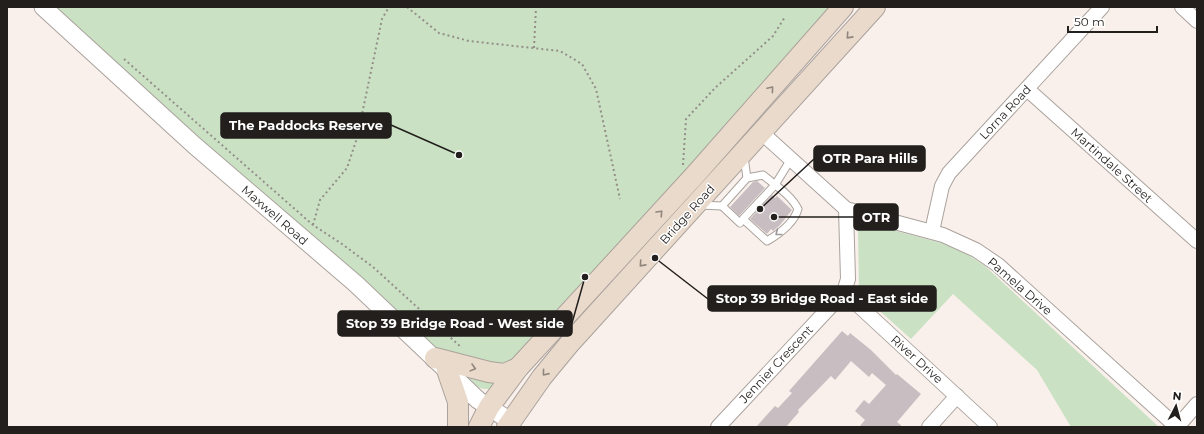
<svg xmlns="http://www.w3.org/2000/svg" width="1204" height="434" viewBox="0 0 1204 434" font-family="Montserrat,sans-serif">
<rect width="100%" height="100%" fill="#f9f0eb"/>
<g fill="#cae2c3">
<path d="M44,7h800l-344,382h-16l-17,-5z"/>
<path d="M866,223l79,21 19,8 21,14 174,161h-88l-34,-57 -84,-76 -42,45 -48,-43 -4,-7 -1,-59z"/>
</g>
<g fill="#c8bec2">
<path d="M757,181l8,7 -26,28 -9,-9 23,-25z"/>
<path d="M772,195l3,3 2,-2 15,14 -12,15 -7,6 -2,-2 -4,5 -17,-15z"/>
<path d="M842,331l6,5 2,-3 21,17 25,25 1,-1 24,20 -24,28 6,5h-44l6,-7 -10,-9 9,-11 5,4 17,-19 -14,-12 -3,4 -18,-16 -16,19 -4,-4 -33,34 1,2 -13,15h-30l19,-21 3,2 14,-15 -3,-2z"/>
</g>
<g fill="none" stroke-linecap="round" stroke-linejoin="round">
<defs>
<g id="service">
<path d="M744,157l3,21"/>
<path d="M700,205l22,1"/>
<path d="M743,219l24,22c12,-7 27,-18 31,-32 -7,-14 -23,-24 -35,-34l-16,3 -25,28 18,17 3,-4 32,-34 16,-26"/>
</g>
<g id="minor">
<path d="M1182,7l15,14"/>
<path d="M1027,89l170,152"/>
<path d="M762,133l84,76 97,26 33,15 22,15 179,162"/>
<path d="M932,231l10,-45 7,-13 153,-166"/>
<path d="M844,292l146,135"/>
<path d="M718,427l126,-135 4,-13 -2,-70"/>
<path d="M929,427l28,-31"/>
<path d="M1177,427l20,-23"/>
</g>
<path id="tertiary" d="M43,7l151,138 162,139 122,116 32,21"/>
<g id="secondary">
<path d="M435,358l54,14 15,2 14,-6"/>
<path d="M447,370l11,32v25"/>
<path d="M479,427l10,-20 29,-39 177,-193 148,-168"/>
<path d="M507,427l35,-50 28,-34 305,-336"/>
</g>
</defs>
<use href="#service" stroke="#aaa29d" stroke-width="9"/>
<use href="#minor" stroke="#aaa29d" stroke-width="16"/>
<use href="#tertiary" stroke="#aaa29d" stroke-width="19"/>
<use href="#secondary" stroke="#aaa29d" stroke-width="22"/>
<g stroke="#948e8b" stroke-width="2" stroke-dasharray="2 3" stroke-linecap="butt">
<path d="M407,7l32,26 30,8 91,10 22,13 14,25 24,110"/>
<path d="M534,48l2,-41"/>
<path d="M124,59l189,166 29,19 31,23 89,81"/>
<path d="M683,165l3,-46 29,-31 58,-52 12,-19"/>
<path d="M313,225l7,-25 27,-32 10,-30 25,-119 7,-12"/>
</g>
<use href="#service" stroke="#fff" stroke-width="7"/>
<use href="#minor" stroke="#fff" stroke-width="14"/>
<use href="#tertiary" stroke="#fff" stroke-width="17"/>
<use href="#secondary" stroke="#eadacb" stroke-width="20"/>
</g>
<defs><path id="oneway-chevron" d="M-2-3.5L2.5 0L-2 3.5" fill="none" stroke-width="1.6" stroke-linecap="round" stroke-linejoin="round"/></defs>
<g stroke="#90867d">
<use href="#oneway-chevron" transform="translate(849 36) rotate(132)"/>
<use href="#oneway-chevron" transform="translate(771 89) rotate(-50)"/>
<use href="#oneway-chevron" transform="translate(660 213) rotate(-47)"/>
<use href="#oneway-chevron" transform="translate(642 264) rotate(132)"/>
<use href="#oneway-chevron" transform="translate(473 368) rotate(15)"/>
<use href="#oneway-chevron" transform="translate(545 373) rotate(129)"/>
</g>
<use stroke="#9c9a99" href="#oneway-chevron" transform="translate(778 233) rotate(142)"/>
<g text-anchor="middle" dominant-baseline="central" stroke-width="3" stroke-linejoin="round" paint-order="stroke">
<g font-size="12" fill="#221f1d" stroke="#fff">
<text transform="translate(1005 112) rotate(-47)">Lorna Road</text>
<text transform="translate(1112 165) rotate(42)">Martindale Street</text>
<text transform="translate(687 214) rotate(-48)">Bridge Road</text>
<text transform="translate(275 215) rotate(41)">Maxwell Road</text>
<text transform="translate(1020 286) rotate(41)">Pamela Drive</text>
<text transform="translate(917 359) rotate(42)">River Drive</text>
<text transform="translate(776 364) rotate(-47)">Jennier Crescent</text>
</g>
</g>
<path fill="none" stroke="#221f1d" stroke-width="1.5" d="M459 155L391 125M760 209L814 159M774 217L854 217M655 258L708 299M585 277L572 323"/>
<g fill="#221f1d" stroke="#fff" stroke-width="1.5">
<circle cx="459" cy="155" r="4"/>
<circle cx="760" cy="209" r="4"/>
<circle cx="774" cy="217" r="4"/>
<circle cx="655" cy="258" r="4"/>
<circle cx="585" cy="277" r="4"/>
</g>
<g fill="#221f1d" stroke="#221f1d" stroke-width="1.5">
<rect x="221" y="113" width="170" height="25" rx="4"/>
<rect x="814" y="146" width="111" height="25" rx="4"/>
<rect x="854" y="204" width="44" height="26" rx="4"/>
<rect x="708" y="286" width="228" height="25" rx="4"/>
<rect x="338" y="311" width="234" height="25" rx="4"/>
</g>
<g font-size="13" text-anchor="middle" font-weight="bold" fill="#fff">
<text x="306" y="130">The Paddocks Reserve</text>
<text x="870" y="163">OTR Para Hills</text>
<text x="876" y="222">OTR</text>
<text x="822" y="303">Stop 39 Bridge Road - East side</text>
<text x="455" y="328">Stop 39 Bridge Road - West side</text>
</g>
<rect width="1204" height="434" fill="none" stroke="#221f1d" stroke-width="16"/>
<g transform="translate(1176 406) rotate(6)" stroke="#ffffff" stroke-width="3" paint-order="stroke">
<path d="M0-3L7 15L0 10L-7 15Z" fill="#221f1d"/>
<text y="-6" font-size="11" font-weight="bold" text-anchor="middle" fill="#221f1d">N</text>
</g>
<path d="M1068 26v6h89v-6" fill="none" stroke="#221f1d" stroke-width="2"/>
<text x="1074" y="26" font-size="12" fill="#221f1d" stroke="#ffffff" stroke-width="3" paint-order="stroke">50 m</text>
</svg>
